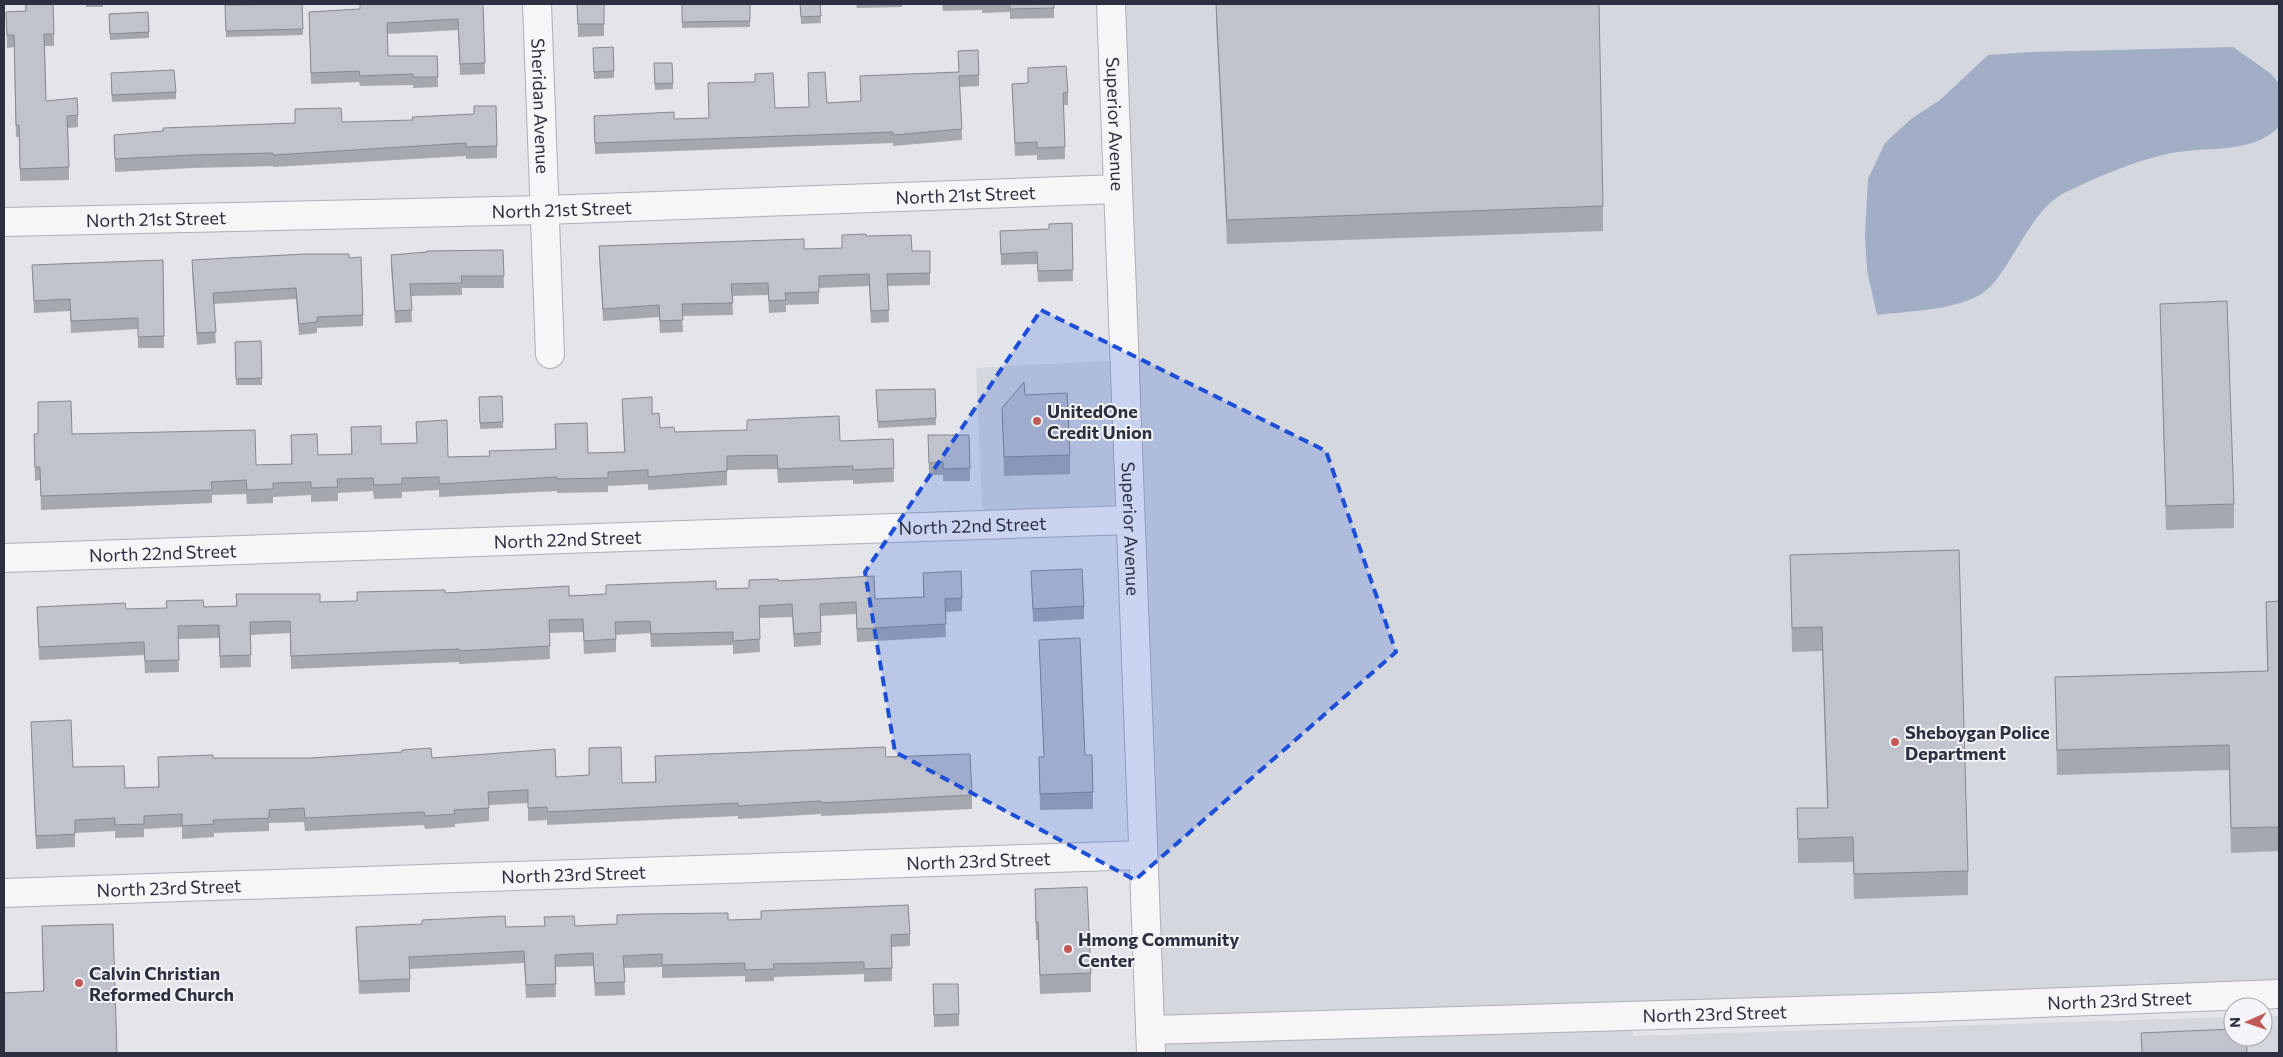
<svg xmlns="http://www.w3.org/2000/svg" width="2283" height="1057" viewBox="0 0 2283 1057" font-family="Commissioner,sans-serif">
<rect width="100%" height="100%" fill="#e3e5ea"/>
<path fill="#d5d7de" d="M1111,4h1168v990l-647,22 1,20 600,-19v20h30v-21h16v37h-1128l-21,-533 -147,6 -7,-158 148,-8z"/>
<path fill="#a2adc6" d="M2233,47l37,26 9,10v44c-30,29 -74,18 -112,27 -35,8 -67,22 -99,37 -36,16 -53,70 -78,96 -22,23 -82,24 -113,28l-10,-45 -2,-36 3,-55 17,-36 26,-24 29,-19 48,-45 42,-3z"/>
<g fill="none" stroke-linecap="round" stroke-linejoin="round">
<defs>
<g id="minor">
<path id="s1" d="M537,4l13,350"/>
<path id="s2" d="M1111,4l40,1049"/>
<path id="s3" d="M4,222l541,-12 573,-21"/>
<path id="s4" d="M4,558l1126,-38"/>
<path id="s5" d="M4,893l1139,-38"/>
<path id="s6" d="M1150,1030l783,-23 346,-13"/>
</g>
</defs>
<use href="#minor" stroke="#acafb7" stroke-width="30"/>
<use href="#minor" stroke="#f6f6f8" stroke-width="28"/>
</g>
<g fill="#a6a8af">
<path d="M25,4h28l1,42h-9l1,55 32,14v12l-10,1 1,52 -49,1 -1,-44h-3l-2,-90 -7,1 -1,-36 19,-1z"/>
<rect x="86" y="4" width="17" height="3"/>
<path d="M302,4l1,31 -77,2 -1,-32z"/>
<path d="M483,4l2,70 -25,1 -2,-45 -71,4 1,22h49l1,31 -25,1v-3l-53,1 -1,-4 -48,2 -2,-72 51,-3z"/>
<path d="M577,4h27v32l-26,1z"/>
<path d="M682,4h21l47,17v6l-68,1z"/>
<path d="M800,4h20l1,19 -20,1z"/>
<path d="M856,4h46v3l-45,1z"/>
<path d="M942,4h112v14l-44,1v-7l-28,1v-3l-39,1z"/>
<path d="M1216,4l387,202v25l-376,13 -11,-223z"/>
<path d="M109,21l40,11v6l-39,2z"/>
<path d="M958,51l21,24v11l-19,1 2,53 -69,6v-3l-298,11 -1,-38 80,3 35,-1 66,-10 34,-1 -1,-34 19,30 34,-2 -1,-25 99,-4z"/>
<path d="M593,55l21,16v7l-20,1z"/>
<path d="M1028,68l40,24v13h-4l1,54 -28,1v-5l-22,1 -3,-72 16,-1z"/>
<path d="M654,70l19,13v6l-18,1z"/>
<path d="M111,80l65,12v7l-64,3z"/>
<path d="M295,109l47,13 155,24v12l-31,1v-3l-193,11v-1l-81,2 -77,4 -1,-37 181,-12z"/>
<path d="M1072,223l1,58 -35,1 -1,-18 -36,1 -1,-34 49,-2z"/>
<path d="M842,235l24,1 46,15h18v34l-42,1 1,36 -18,1 -2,-37 -50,2v16l-33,1v7l-17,1 -1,-18 -36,1 1,19 -51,1 1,16 -23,1 -1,-16 -56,4 -4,-63v-12l205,3 38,-1z"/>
<path d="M503,250l1,38h-42v7l-51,1 1,26 -17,1 -4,-56v-12z"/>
<path d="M349,258l14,57v11l-46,2v5l-18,2 -3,-36 -83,5 3,39 -19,2 -5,-74v-11z"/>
<path d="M163,260l1,88h-26v-19l-67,4 -1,-22 -36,2 -2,-48z"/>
<path d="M2160,304l74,200v24l-68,2z"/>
<path d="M261,341l1,44h-26l-1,-43z"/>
<path d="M935,389l1,36 -58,3 -2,-38z"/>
<path d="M1025,395l45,60v19l-66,2 -2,-68z"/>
<path d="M502,396l1,32 -23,1 -1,-32z"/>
<path d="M622,399l30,15 8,14 15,4 165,9 53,-2 1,43 -41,2v-4l-75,3 -1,-14 -50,1v15l-43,3 -36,2v-6l-40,2v6l-51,1v-2l-118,6v-7l-37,2v6l-28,1 -1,-8 -35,2v8l-27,1v-7l-38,2v6l-26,1 -1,-10 -34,1v8l-171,7 -1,-30 -5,1 -1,-47h38l184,31 35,-1v-29l27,20 33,-1v-27l30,17 36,-1 -1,-21 32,35 41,-1 66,-7v-25l33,29 36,-1z"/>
<path d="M928,435h41l1,46h-27v-6h-14z"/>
<path d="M1790,555l178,316v24l-114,4 -1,-37 -55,1 -1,-55h30l-5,-157 -30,1z"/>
<path d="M1031,571l53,35v13l-51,3z"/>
<path d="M923,573l39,25v13l-17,1 1,25 -89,5 -1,-28 -35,2v29l-27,2 -2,-30 -33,1 1,34 -27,2v-9l-82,2 -1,-14 -34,2v17l-32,2 -1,-22 -34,1 1,26 -91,5v-2l-168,7 -1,-36 -40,2 1,32 -31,1 -1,-30 -41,1 1,33 -34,1 -1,-18 -105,5 -2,-53 89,2 110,-3v-12l84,8 37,-1 88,-8 124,3 37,-2v-9l110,4 33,-1 29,-7 97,18 48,-2z"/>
<path d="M2279,601v250l-48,2 -2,-83 -172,5 -2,-98 212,-6 -1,-69z"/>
<path d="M1039,640l46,115 8,37v17l-53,1 -1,-53h5z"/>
<path d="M31,722l42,45 52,21 33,-1v-30l55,1h219l124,19 66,6 33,-1v-26l231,1 86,38v14l-151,7v-2l-83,5v-3l-191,9v-5l-19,1v-18l-39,2v16l-34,3v3l-30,2 -1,-4 -119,6 -1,-9 -35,1v8l-55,2v4l-32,2v-12l-38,2v8l-29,1v-7l-40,2v14l-39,2z"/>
<path d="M1035,889l56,84v19l-51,2 -2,-54h-2z"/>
<path d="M728,920l182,14v12l-18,1v34l-28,1v-8l-90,3v4l-29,1v-6l-83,2v-11l-38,1 1,27 -30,1 -2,-30 -38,1 1,30 -30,1 -2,-35 -114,6v23l-51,2 -3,-67h150l69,-1z"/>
<path d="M42,926l75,127 -74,-62z"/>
<path d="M933,984l26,30v12l-25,1z"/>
</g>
<g fill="#c1c3cc" stroke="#87888f">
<path d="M26,4h27l1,30h-10l2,67 31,-3 1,17 -11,1 2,51 -49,2 -1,-44h-3l-2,-90h-7l-1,-23 20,-1z"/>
<path d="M302,4l1,25 -77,2 -1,-26z"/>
<path d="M360,4h123l2,59 -25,1 -2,-45 -71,4 1,33h49l1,21h-25v-3l-53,2 -1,-5 -48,2 -2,-61 51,-3z"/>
<path d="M577,4h27v20h-26z"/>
<path d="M682,4h68v17l-68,1z"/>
<path d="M800,4h20l1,12 -20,1z"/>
<path d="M1010,4h44v4l-44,1z"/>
<path d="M1216,4h383l4,202 -376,14z"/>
<path d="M148,12l1,20 -39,2 -1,-20z"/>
<path d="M613,47l1,24 -20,1 -1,-24z"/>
<path d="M978,50l1,25 -20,1 3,53 -69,6v-3l-298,11 -1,-27 80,-4v7l35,-1 -1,-35 47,-1v-8l18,-1 2,35 34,-1 -1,-34 17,-1 2,31 34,-2 -1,-25 99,-4 -1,-21z"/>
<path d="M654,63h18l1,20 -18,1z"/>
<path d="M1066,66l2,26 -5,1 2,54 -28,1v-6l-22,1 -3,-59 16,-1v-15z"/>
<path d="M174,70l2,22 -64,3 -1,-22z"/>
<path d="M474,106h22l1,40 -31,1v-4l-193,12v-2l-81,2 -77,4 -1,-24 49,-4v-3l132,-5v-14l46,-1 1,14 71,-2 -1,-3 62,-3z"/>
<path d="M1072,223l1,47 -35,1 -1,-19 -36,2 -1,-23 49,-2v-5z"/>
<path d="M866,234v2l45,-1 1,16h18v22l-43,1 2,36 -18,1 -2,-37 -50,2v16l-34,1 1,7 -17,1 -1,-18 -37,1 2,19 -51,1 1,16 -23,1 -1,-16 -56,4 -4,-63 205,-7v10l38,-1v-13z"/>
<path d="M503,250l1,26h-43l1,7 -52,1 2,26 -17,1 -4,-56 36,-3v-1z"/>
<path d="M305,254h44v4l12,-1 2,58 -46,2v5l-18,2 -3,-36 -83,5 3,39 -19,1 -5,-73z"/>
<path d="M163,260l1,76 -26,1v-19l-67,3 -1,-22 -36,2 -2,-36z"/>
<path d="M2227,301l7,203 -68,2 -6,-202z"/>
<path d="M261,341l1,37 -26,1 -1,-37z"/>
<path d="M1024,382l1,13 42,-2 3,62 -66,2 -2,-49z"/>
<path d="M935,389l1,29 -58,4 -2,-32z"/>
<path d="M502,396l1,26 -23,1 -1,-26z"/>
<path d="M652,397v17l7,-1 1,15 14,-1 1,5 72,-2v-10l92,-4 1,25 53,-2 1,29 -41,2v-4l-75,3 -1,-14 -50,1v15l-43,3 -36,3v-7l-40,2v6l-51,1v-2l-118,7v-7l-37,1v6l-28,1 -1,-7 -36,1 1,8 -27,1v-6l-38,1v6l-26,1 -1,-10 -35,2 1,8 -171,6 -1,-29h-5l-1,-33h4v-32l33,-1 1,33 183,-4 1,35 36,-1 -1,-29 26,-1 1,21 34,-1 -1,-27 30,-1v18l36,-1 -1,-21 31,-2 1,37 42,-1 -1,-5 67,-2 -1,-25 32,-1 1,30 37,-1 -3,-53z"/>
<path d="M928,435h41l1,33 -27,1v-7l-14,1z"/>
<path d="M1959,550l9,321 -114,3 -1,-37 -55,2 -1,-31h31l-6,-181 -30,1 -2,-73z"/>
<path d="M1082,569l2,37 -51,3 -2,-38z"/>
<path d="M961,571l1,27 -17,1 1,25 -89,5 -1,-27 -36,2 1,28 -27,2 -2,-30 -33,2 1,33 -27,2v-9l-82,2 -1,-13 -35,1 1,17 -32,2 -1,-22 -34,1 1,26 -91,5v-2l-168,7 -1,-35 -40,1 1,33 -31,1 -1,-31 -41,1 1,34 -34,1 -1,-19 -105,5 -2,-40 88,-4 1,6 41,-1 -1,-7 37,-1 1,7 33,-1 -1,-12h84v8l37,-1v-9l88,-2v3l124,-7v10l37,-2v-9l110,-4v8l33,-1v-8l29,-1v2l96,-5 1,23 49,-2 -1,-24z"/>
<path d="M2279,601v226l-48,1 -2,-83 -172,5 -2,-73 213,-6 -2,-69z"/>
<path d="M1080,638l5,117h7l1,37 -53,2 -1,-37h5l-5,-117z"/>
<path d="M71,720l2,47 51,-1 1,22 34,-1 -1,-30 55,-2v3h97l92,-6v-2l29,-2 1,10 123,-9 1,28 33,-2v-27l32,-1 1,36 34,-1 -1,-26 230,-9 1,10 84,-3 2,41 -151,8v-2l-83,5v-3l-191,9v-5l-19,1v-18l-40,2 1,16 -35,2 1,4 -30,2 -1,-4 -119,6 -1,-10 -35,2v8l-56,2 1,4 -32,2v-12l-38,2v8l-29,1v-7l-40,2v14l-39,2 -5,-114z"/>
<path d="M1087,887l4,86 -51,2 -2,-53h-2l-1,-33z"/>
<path d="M908,905l2,29 -19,1 1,33 -28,1v-7l-91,2 1,5 -29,1v-7l-83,2v-11l-39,2 2,26 -30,1 -2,-30 -38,2 1,29 -30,1 -2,-34 -115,6 1,22 -51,2 -3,-54 66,-3v-4l83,-4 1,11 39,-1 -1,-9 30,-1 1,10 42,-2v-9l26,-1 85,-1v7l33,-1v-8z"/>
<path d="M113,924l4,129h-113v-60l40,-2 -2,-65z"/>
<path d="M933,984h25l1,30 -25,1z"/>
<path d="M2233,1029v8h13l1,16h-105l-1,-20z"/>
</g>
<path fill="#1d4ed8" fill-opacity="0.2" stroke="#1d4ed8" stroke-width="4" stroke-dasharray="10 6" stroke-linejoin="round" d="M1041,310l285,141 70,201 -261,228 -240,-128 -30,-180z"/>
<g fill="#c15956" stroke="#f3f4f7" stroke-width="2">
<circle cx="1037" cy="421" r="5"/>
<circle cx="1895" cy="742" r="5"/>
<circle cx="1068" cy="949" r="5"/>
<circle cx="79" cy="983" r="5"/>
</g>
<g text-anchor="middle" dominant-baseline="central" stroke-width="4" stroke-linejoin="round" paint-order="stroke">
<g font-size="18" fill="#2d3040" stroke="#f3f4f7">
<text stroke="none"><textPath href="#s1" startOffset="102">Sheridan Avenue</textPath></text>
<text stroke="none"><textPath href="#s2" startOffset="120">Superior Avenue</textPath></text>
<text stroke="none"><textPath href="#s3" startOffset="962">North 21st Street</textPath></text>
<text stroke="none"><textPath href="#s3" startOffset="558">North 21st Street</textPath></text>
<text stroke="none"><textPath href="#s3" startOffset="152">North 21st Street</textPath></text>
<text stroke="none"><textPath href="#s4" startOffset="969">North 22nd Street</textPath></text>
<text stroke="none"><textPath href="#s2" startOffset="525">Superior Avenue</textPath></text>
<text stroke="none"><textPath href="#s4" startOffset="564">North 22nd Street</textPath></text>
<text stroke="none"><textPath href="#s4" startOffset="159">North 22nd Street</textPath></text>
<text stroke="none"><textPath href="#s5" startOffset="975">North 23rd Street</textPath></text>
<text stroke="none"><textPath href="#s5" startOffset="570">North 23rd Street</textPath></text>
<text stroke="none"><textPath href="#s5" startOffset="165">North 23rd Street</textPath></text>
<text stroke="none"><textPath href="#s6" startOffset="970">North 23rd Street</textPath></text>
<text stroke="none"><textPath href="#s6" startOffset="565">North 23rd Street</textPath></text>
</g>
<g font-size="18" font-weight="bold" fill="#2d3040" stroke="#f3f4f7" text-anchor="start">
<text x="1047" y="411">UnitedOne<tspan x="1047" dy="21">Credit Union</tspan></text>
<text x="1905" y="732">Sheboygan Police<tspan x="1905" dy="21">Department</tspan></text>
<text x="1078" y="939">Hmong Community<tspan x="1078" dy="21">Center</tspan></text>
<text x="89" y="973">Calvin Christian<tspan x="89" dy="21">Reformed Church</tspan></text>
</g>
</g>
<rect width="2283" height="1057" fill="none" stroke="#2d3040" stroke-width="10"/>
<g transform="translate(2248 1022) rotate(268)"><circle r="24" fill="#f3f4f7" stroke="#a4a6ae"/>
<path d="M0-4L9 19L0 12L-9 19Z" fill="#c15956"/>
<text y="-8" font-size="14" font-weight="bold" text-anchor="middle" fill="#2d3040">N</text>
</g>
</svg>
